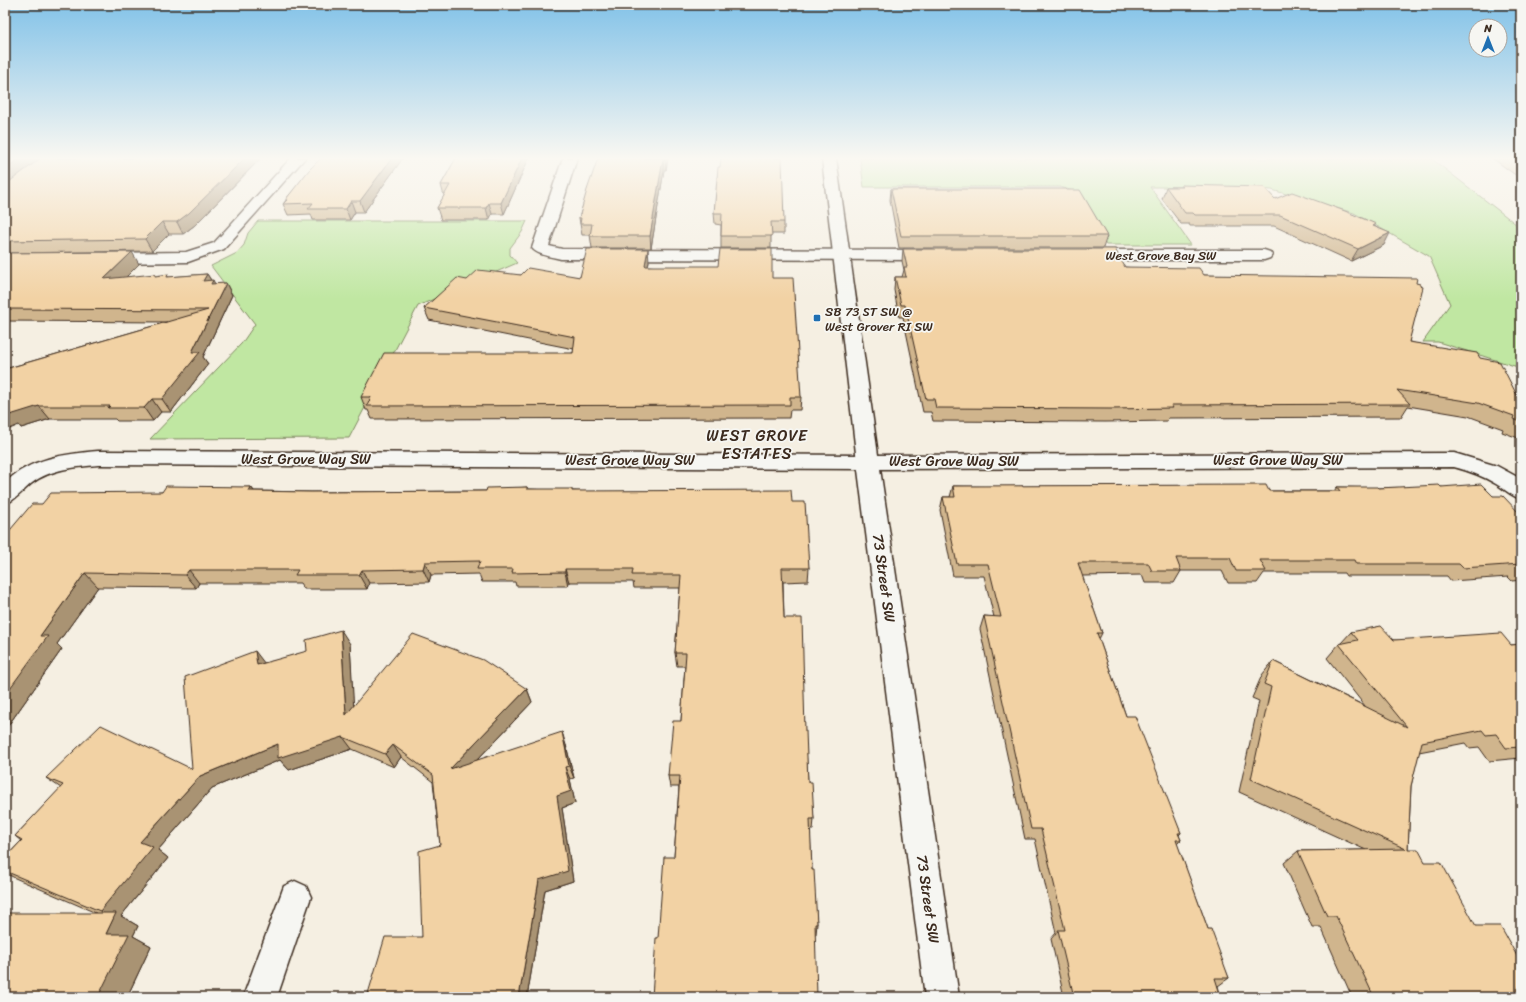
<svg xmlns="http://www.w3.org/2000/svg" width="1526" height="1002" viewBox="0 0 1526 1002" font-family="Sriracha,sans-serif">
<rect width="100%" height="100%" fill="#f5efe2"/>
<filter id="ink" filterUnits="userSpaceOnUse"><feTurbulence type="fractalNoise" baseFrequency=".025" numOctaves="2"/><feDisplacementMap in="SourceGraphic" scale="8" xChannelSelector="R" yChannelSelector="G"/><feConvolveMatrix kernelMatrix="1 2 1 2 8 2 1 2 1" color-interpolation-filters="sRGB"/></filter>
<g filter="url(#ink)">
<g fill="#c0e7a2" stroke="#7e8860">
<path d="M860,158l572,1 89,69v140l-83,-26h-15l27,-38 -21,-48 -75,-43 -82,-23 -39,-3h-83l41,58h-85l-29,-53 -17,-5h-196z"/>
<path d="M258,221h269l-5,11 -12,16v7l7,8 -99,43 -69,132 -199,1 92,-96 13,-19 -44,-58 26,-13 7,-8 4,-12z"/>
</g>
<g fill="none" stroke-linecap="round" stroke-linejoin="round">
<defs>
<g id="minor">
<path d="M291,158h14l-81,91 -36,13 -82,1 -6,-2 -2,-3 2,-3 6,-2 80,-1 28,-9z"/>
<path d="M563,158h14l-28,88 13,3 370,1 6,2 2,3 -2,3 -6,2 -371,-1c-8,-2 -24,-4 -29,-11z"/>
<path d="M1088,250h176l6,2 2,3 -2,3 -6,2h-176l-6,-2 -2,-3 2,-3z"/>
<path d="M98,451l770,4 586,-2 43,13 24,13v20c-10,-3 -16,-10 -25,-15 -13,-8 -27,-13 -42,-17l-586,2 -770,-4c-23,2 -47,4 -66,18 -9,7 -16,17 -27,21v-21c25,-25 60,-29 93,-32z"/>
<path d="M295,881l11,5 5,11 -34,100h-34l41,-111z"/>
</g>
<path id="tertiary" d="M822,158h14l43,304 80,535h-34l-68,-535z"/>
</defs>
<use href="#minor" stroke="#3b2a1e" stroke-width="3"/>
<use href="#tertiary" stroke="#3b2a1e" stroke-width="3"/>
<use href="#minor" fill="#f6f6f2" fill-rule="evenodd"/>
<use href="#tertiary" fill="#f6f6f2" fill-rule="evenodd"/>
</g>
<g fill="#d0b58d" stroke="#3b2a1e">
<path d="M5,158h256l-66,67 -12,9h-14l-17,17 -147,2z"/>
<path d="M321,158h82l-39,54h-9l-5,8h-37l-2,-6 -23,1 -5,-11 3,-4v-1z"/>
<path d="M456,158h73l-25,56h-12l-3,6h-48l-4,-12 7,-12 -3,-11z"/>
<path d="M598,158h70l-2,12h-2l-13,78h-59l-2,-13h-8l-3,-17z"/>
<path d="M1492,158h29v21z"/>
<path d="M720,167l64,55v12h-13v14h-50v-23l-6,-1 -1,-11z"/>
<path d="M1181,185l94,14 100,27 9,19 -33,16 -77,-35h-84l-1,-2h-8l-19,-25 4,-12h15z"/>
<path d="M891,189l176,1 40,46 -4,12h-204l-9,-48z"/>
<path d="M903,249l222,18 79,8 212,8 -7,59 71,16 38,41 3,-5v45l-19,-7 1,-3 -35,-13 -60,-10 -7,11 -233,1 -1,3 -61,1 -173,-1 -2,-9h-8l-20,-95h-4l-5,-27 1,-13h7l2,-7 -2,-9z"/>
<path d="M5,253l134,11 -13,13 30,-1 14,1 37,-3 4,6 4,4 11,-1 6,12 -29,62 5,7 -37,48h-10l-8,9h-36l-2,-2h-65l-29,9 -2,-3 -14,-56 162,-47 -162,-1z"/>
<path d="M649,261l-1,5 124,12 29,119 -1,13h-10l-1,8 -417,1 -4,-9h-2l-5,-13 212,-44 1,-4 -145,-29 -5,-12 43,-28 54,-5 59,2z"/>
<path d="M953,486l316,5h65l3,-4 41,1 63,-1 52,9 28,19v65l-9,1 -4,-4 -57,4 -4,-5h-101l-2,-3h-80l-7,10h-29l-6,-12h-41l-7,12h-29l-3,-8 -60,1 20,57 -3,6 27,77 55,117 -2,2 2,5 -4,4 31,85 21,49 -11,8 3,11h-157l-13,-58 5,-6 -21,-94h-10l-45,-210 4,-13 10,1 -10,-41h-31l-13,-66 3,-13h7z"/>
<path d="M251,487l3,4 57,1 175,-1 41,-4 1,2 45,2 219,11 17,66 -1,13 -25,1 1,36 21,113 3,51 6,37 -1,11h-3l2,40 5,54 -1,10 -158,4 16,-81 5,-70h-9l-2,-11 13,-55 4,-55h-8l-2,-13 5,-65h-46l-1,-6h-64l-1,4h-52l-1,-4h-33l-3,-8 -48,1 -2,7 -60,1 -2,6h-63l-4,-6h-101l-3,5 -98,-1 -41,57 5,5 -57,81v-194l37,-32 120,-12z"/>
<path d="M1351,632l43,8 117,5 10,-1v114l-32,3 -10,-14 -10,1 -4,-5 -46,9 -8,34 -3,63 17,13 51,64 45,37v34h-169l-31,-70h-9l-28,-64 14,-12 68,-1 -127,-58 20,-91 -7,-3 10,-23 11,-14 92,45 -38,-48 12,-14 2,-1z"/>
<path d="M350,644l3,62 174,-17 5,13 -55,58 89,-15 8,33 -4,1 5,24 -13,5 11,73 -28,9 -18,107h-160l55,-60 18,-92 -7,-63 -32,-25 -7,10 -42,-18 -63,21 -9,-10 -68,28 -54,62 10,8 -47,58 17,10 -5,10 18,10 -24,51 -31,-84 -81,-35 -10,-5v-15l16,-17 -6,-5 46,-48 -15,-10 146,-9 72,-106z"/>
</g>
<g fill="#a99373" stroke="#3b2a1e">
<path d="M20,158h22l-37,27v-16z"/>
<path d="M245,158h16l-66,67 -12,9 -6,-12z"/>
<path d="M392,158h11l-39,54 -4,-11z"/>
<path d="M522,158h7l-25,56 -3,-11z"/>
<path d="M665,158h3l-2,12 -1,-11z"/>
<path d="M663,159l1,11 -13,78 -1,-12z"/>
<path d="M351,201l4,11 -5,8 -4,-11z"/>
<path d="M489,203l3,11 -3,6 -3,-12z"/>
<path d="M162,222l7,12 -17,17 -7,-12z"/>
<path d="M1390,233l-6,12 -33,16 7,-12z"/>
<path d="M648,249l1,12 -3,17 -1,-13z"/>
<path d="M132,252l7,12 -27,27 -8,-12z"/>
<path d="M207,274l5,8 1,-2 6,12 -16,-11z"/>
<path d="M226,283l6,12 -29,62 5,7 -37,48 -9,-13 30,-47z"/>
<path d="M152,399l9,13 -8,9 -9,-13z"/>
<path d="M39,406l11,13 -29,9 -2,-3 -14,6v-17l5,-2z"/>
<path d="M251,487l9,13 -11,-9z"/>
<path d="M425,562l6,13 -2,7 -6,-13z"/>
<path d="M565,569l4,13 -1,4 -3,-14z"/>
<path d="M189,570l10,13 -3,5 -11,-13z"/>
<path d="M362,570l7,13 -2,6 -8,-14z"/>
<path d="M85,573l13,14 -41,57 5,5 -57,81v-35l35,-59z"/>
<path d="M341,630l9,14 5,84 -9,-13z"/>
<path d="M255,651l10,13 -8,1z"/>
<path d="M527,689l5,13 -75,79 -7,-12z"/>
<path d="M562,732l4,13 8,33 -5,-12z"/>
<path d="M343,737l9,12 -63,21 -9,-10 -68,28 -54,62 10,8 -47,58 17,10 -5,10 18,10 -24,51h-29l8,-63 7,-15 -13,-8 40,-69 60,-66 78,-32z"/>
<path d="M393,745l8,12 -7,10 -9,-13z"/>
<path d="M565,767l5,12 5,24 -13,5 11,73 -28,9 -18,107h-8l20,-117 18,-84z"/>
</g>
<g fill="#f2d2a4" stroke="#3b2a1e">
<path d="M5,158h15l-15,11z"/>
<path d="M41,158h204l-56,55 -12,9h-15l-17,17 -140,2v-56z"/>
<path d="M321,158h71l-32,43h-9l-5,8h-38l5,-6 -30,1 5,-5h-2l23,-29z"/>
<path d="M456,158h66l-21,45h-12l-3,5h-49l13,-23h-9z"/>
<path d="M598,158h67v1h-2l-13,77h-60l2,-12h-12l1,-6h-2l8,-28z"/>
<path d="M721,158h61l2,64h-13l1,14h-51l1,-23h-8l4,-46h2z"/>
<path d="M1514,158h7v5z"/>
<path d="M1181,185l83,2 11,12 17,-7 53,19 31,13 -3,2 17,7 -32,16 -78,-34h-85l-2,-2h-8l-19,-26h17z"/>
<path d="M891,189h175l1,1h13l27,46h-206z"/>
<path d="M587,249h61l-3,16 1,1h72l2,-17h52v29h21l8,119h-11v8l-423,1 4,-9h-10l23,-44h189l2,-16 -151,-29 33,-30 10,2 11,-10 43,5 7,-7 52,9z"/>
<path d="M903,249h212l10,18 74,1 5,7 213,3 -1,5 4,1v2l3,1 -14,55 68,11 3,5 20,4 21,41v-1v20l-8,-3 1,-3 -36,-13 -81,-13 13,14 -239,1 2,3 -62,1 -175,-1 -2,-9h-8l-21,-94h-4l-6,-28h11l-2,-10h3z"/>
<path d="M132,252l-28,27 51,-5v2l13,-2 -1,3 40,-3 -4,7 10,-1 -2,4 15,-1 -34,69h8l-38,47h-10l-8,9h-36l2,-2h-71l-29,9v-3l-5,2v-45l203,-59 -203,-1v-56z"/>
<path d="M1481,484l12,12h10l18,19v49l-58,4 -4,-4h-103l-2,-4h-94l6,11h-30l-6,-13h-54l5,13h-29l-4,-8h-70l24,70h-5l29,83h9l46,117h-3l3,7h-5l32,89h3l18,49h-14l6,19h-147l-16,-67h7l-24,-101h-10l-47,-213 17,1 -13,-53h-31l-14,-67h12l-2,-11 313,-1 3,6h71l-3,-4h40l1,1 61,-3 2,2z"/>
<path d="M166,486l85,1 -2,4 62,1 175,-1 1,-3 40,-1v2h45v2l219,-1 1,12h13l4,66h-27l2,50h18l3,113h1l2,51h4l2,37h-4l2,51h2l3,54h-2l2,73h-165l4,-59h2l6,-81h10l6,-81h-12l5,-55h8l5,-68h-11l6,-78h-49l1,-6h-68v3l-53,1 1,-4h-36l3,-8 -55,1 -2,7 -61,1 -3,5h-64l3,-5h-109l-4,5 -100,-2 -45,63h8l-43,59v-129l2,-2h-2v-28l27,-32h10l9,-11 111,-1z"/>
<path d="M1381,626l13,14 107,-7 10,12 10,-1v103l-15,1 -10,-14 -10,1 -4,-5 -60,12 -11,44 -3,63h10l7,13h16l35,64h24l21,37v24h-3l3,4v6h-147l-38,-81h-9l-29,-65 108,-2 -155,-70 20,-92 -7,-3 9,-23 134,66 -68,-83 19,-4 -7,-8z"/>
<path d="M341,630l5,85 67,-81 70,26 44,29 -77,80 112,-37 7,34 -4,1 6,24 -14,5 11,75 -29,9 -20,117h-152l18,-60h37l-3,-86 21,-6 -7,-70 -40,-30 -8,9 -42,-17 -65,21v-14l-78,32 -60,66 13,5 -53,64 -95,-40v-13l17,-18 -7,-4 48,-51 -17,-7 55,-53 91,44 -7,-92 70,-26 2,14 50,-14 -1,-11z"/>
<path d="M5,913h111l-10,21h23l-31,63h-93z"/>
</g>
</g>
<linearGradient id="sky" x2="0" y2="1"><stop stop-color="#82c2e8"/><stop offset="0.53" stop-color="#faf8f2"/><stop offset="1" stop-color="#faf8f2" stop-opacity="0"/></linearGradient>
<rect width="1526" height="299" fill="url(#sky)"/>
<rect fill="#1f6fb2" stroke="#f6f6f2" stroke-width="1.5" x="813" y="314" width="8" height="8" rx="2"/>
<g text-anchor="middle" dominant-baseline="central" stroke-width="3.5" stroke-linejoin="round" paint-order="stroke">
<g font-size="13" fill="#3b2a1e" stroke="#f6f6f2">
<text x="1161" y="255">West Grove Bay SW</text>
</g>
<g font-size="13" fill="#3b2a1e" stroke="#f6f6f2" text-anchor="start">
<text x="825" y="311">SB 73 ST SW @<tspan x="825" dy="15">West Grover RI SW</tspan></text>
</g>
<g font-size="15" fill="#3b2a1e" stroke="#f6f6f2">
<text x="306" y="459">West Grove Way SW</text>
<text x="630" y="460">West Grove Way SW</text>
<text x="1278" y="460">West Grove Way SW</text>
<text x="954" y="461">West Grove Way SW</text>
<text transform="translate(884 578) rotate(82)">73 Street SW</text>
<text transform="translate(928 899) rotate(82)">73 Street SW</text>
</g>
<g font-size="16" letter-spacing="1" fill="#3b2a1e" stroke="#f6f6f2">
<text x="757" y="435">WEST GROVE<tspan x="757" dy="18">ESTATES</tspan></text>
</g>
</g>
<rect width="1526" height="1002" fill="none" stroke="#f6f6f2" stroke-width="20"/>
<rect x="10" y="10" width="1506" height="982" fill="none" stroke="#3b2a1e" stroke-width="1.5" filter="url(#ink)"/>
<g transform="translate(1488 38)"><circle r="19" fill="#f6f6f2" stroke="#aba49d"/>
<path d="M0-3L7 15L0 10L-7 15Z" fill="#1f6fb2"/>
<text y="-6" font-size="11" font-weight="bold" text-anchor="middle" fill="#3b2a1e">N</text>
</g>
</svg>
